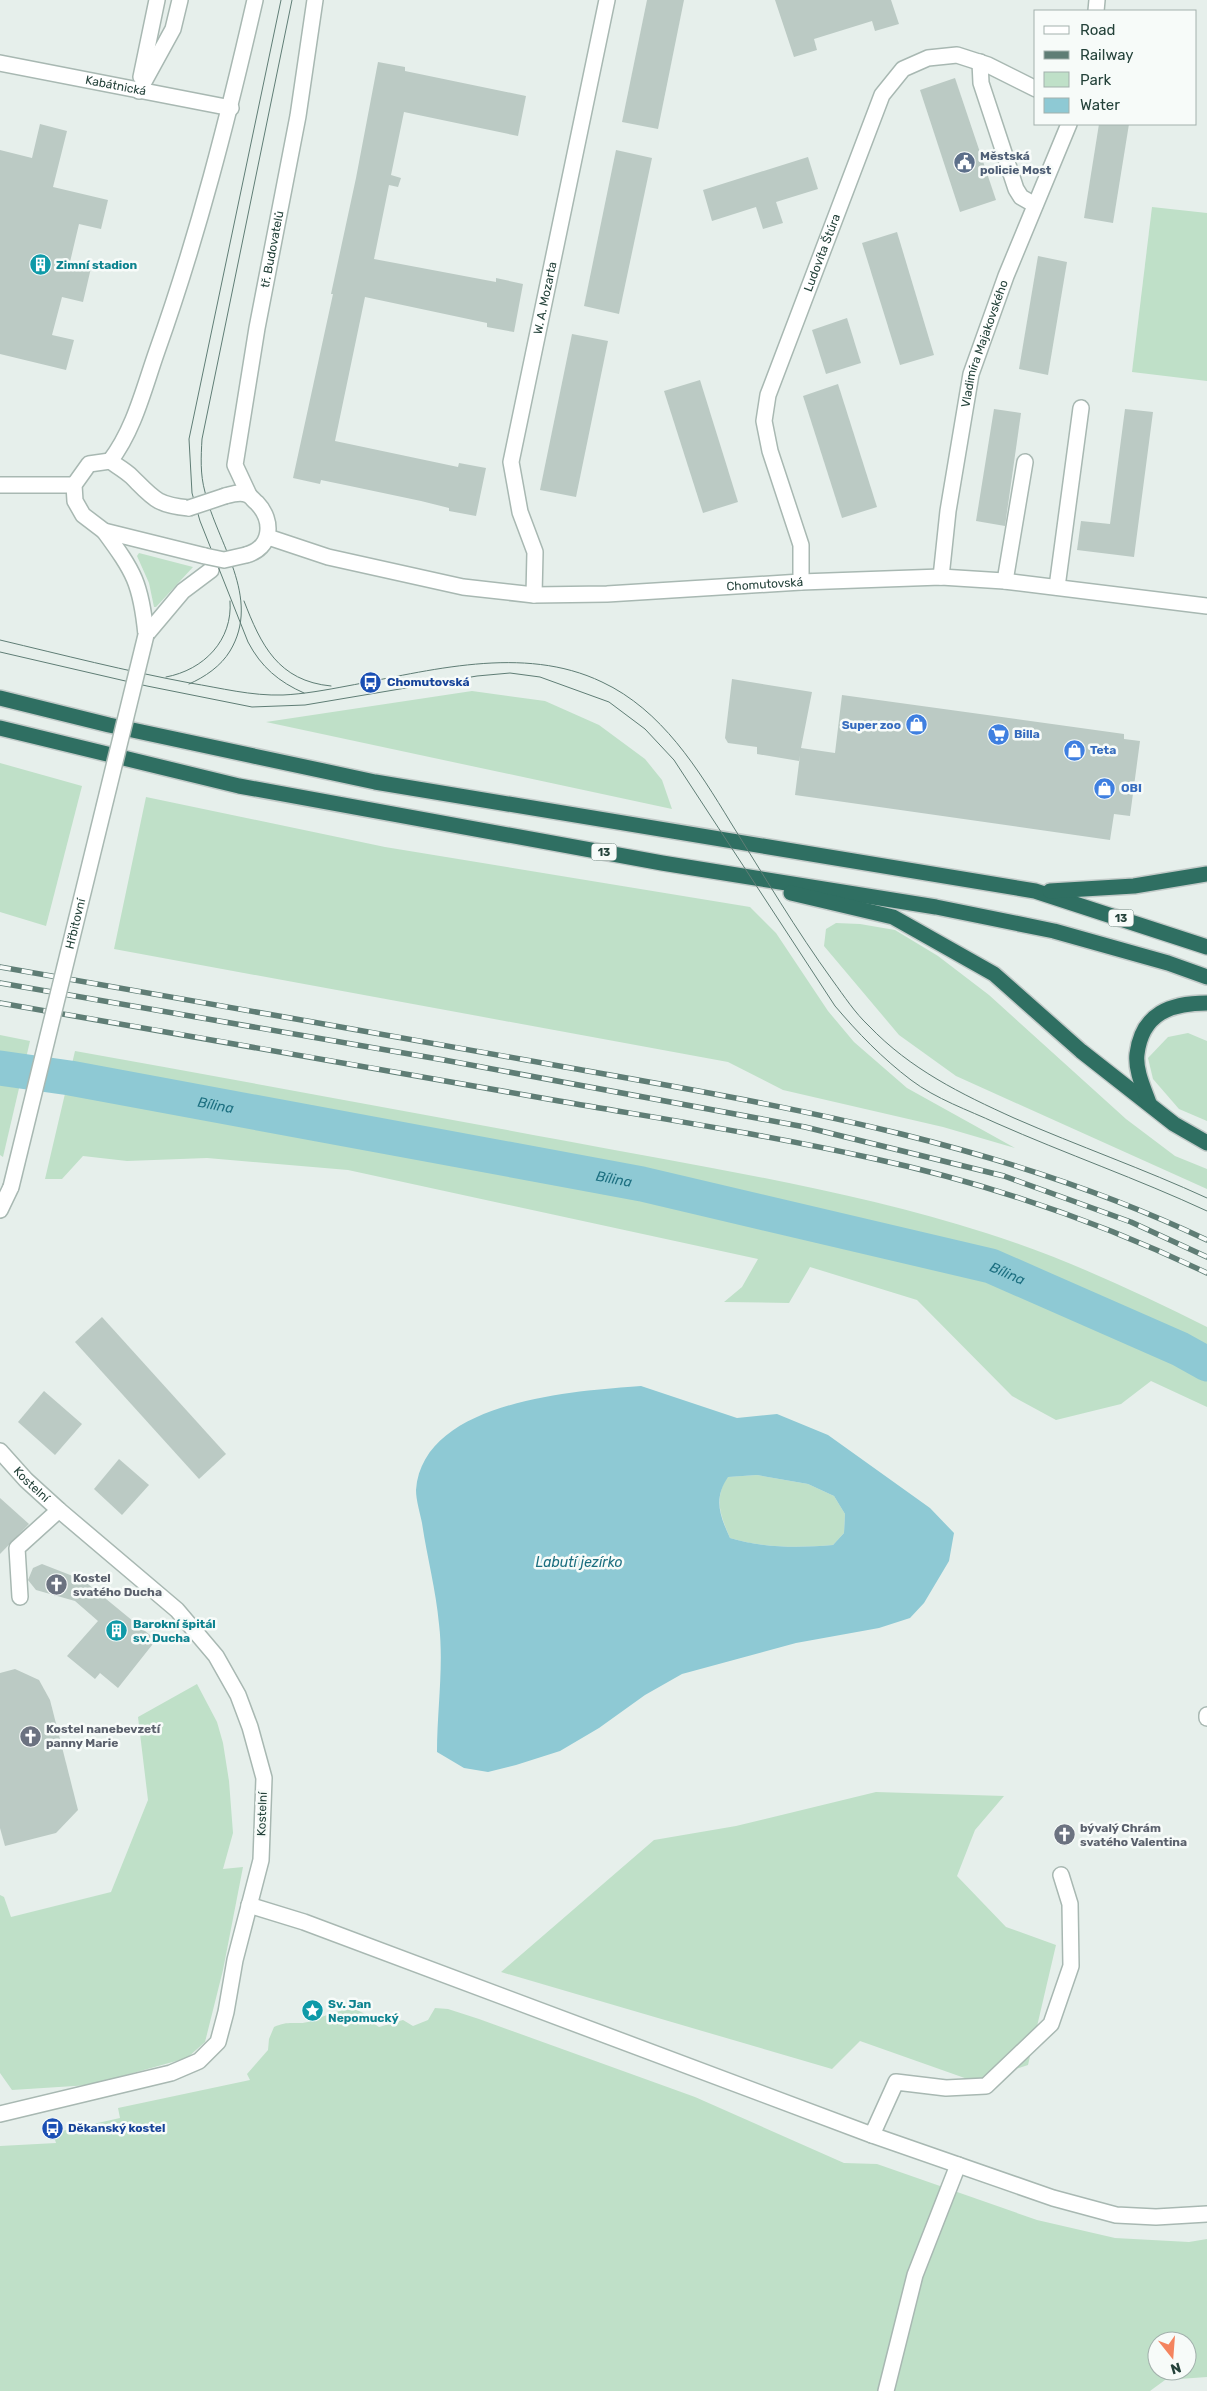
<svg xmlns="http://www.w3.org/2000/svg" width="1207" height="2391" viewBox="0 0 1207 2391" font-family="Rubik,sans-serif">
<rect width="100%" height="100%" fill="#e6efeb"/>
<g fill="#bfe0c8" fill-rule="evenodd">
<path d="M1152,207l55,6v168l-75,-9z"/>
<path d="M139,553l54,14 -37,40h-2l-5,-24 -12,-27z"/>
<path d="M472,691l73,10 54,24 46,34 17,21 10,29 -406,-87z"/>
<path d="M0,763l82,23 -36,140 -46,-14z"/>
<path d="M146,797l239,50 365,60 26,26 52,78 26,31 53,46 108,60 -72,-21 -160,-37 -55,-28 -614,-113z"/>
<path d="M836,923l24,1 35,6 43,26 51,39 137,124 49,37 32,13v20l-251,-113 -57,-41 -75,-89 2,-17z"/>
<path d="M1188,1033l19,8v80l-28,-12 -26,-30 -5,-21 20,-21z"/>
<path d="M0,1035l30,6 -27,116 -3,-2z"/>
<path d="M75,1051c162,29 324,59 486,89 142,27 286,49 425,93 76,24 149,58 221,94v80l-56,-26 -30,23 -65,16 -44,-24 -95,-96 -107,-33 -21,36 -65,-1 18,-15 16,-28 -410,-89 -141,-12 -80,3 -44,-5 -21,23h-17z"/>
<path d="M757,1475l51,9 26,12 11,18 -1,19 -11,12c-34,3 -70,3 -103,-7 -10,-23 -16,-39 -3,-61z"/>
<path d="M197,1684l20,38 6,21 6,38 4,52 -10,36 20,-2 -20,103 -18,72 -18,16 -97,27 -78,5 -12,-17v-178l4,2 7,20 100,-25 37,-92 -10,-83z"/>
<path d="M876,1792l128,4 -29,34 -18,46 49,51 50,18 -28,120 -52,17 -116,-41 -28,28 -331,-97 153,-132 82,-14z"/>
<path d="M435,2008l13,1 31,10 216,78 149,66 33,1 160,56 78,18 74,4 18,-3v138l-42,3 -15,11h-1150v-245l56,-3 -3,-10 67,-15 -2,-10 132,-28 -3,-6 21,-24 1,-11 5,-12c15,-7 21,-2 34,-5 15,-4 38,-18 53,-10 7,3 11,11 18,15l24,-7 10,6 15,-6zM1157,2341h30v30h-30z"/>
</g>
<path fill="#8ec9d4" fill-rule="evenodd" d="M641,1386l96,32 40,-4 51,21 102,73 24,25 -5,28 -25,42 -14,15 -31,10 -83,15 -114,31 -37,21 -46,33 -39,23 -44,14 -28,7 -24,-4 -27,-16c0,-42 7,-86 2,-128 -3,-34 -12,-67 -17,-101 -2,-10 -6,-23 -6,-33 7,-90 159,-99 225,-104zM757,1475l51,9 26,12 11,18 -1,19 -11,12c-34,3 -70,3 -103,-7 -10,-22 -17,-39 -2,-61z"/>
<g fill="none" stroke-linecap="round" stroke-linejoin="round">
<path stroke="#8ec9d4" stroke-width="35" id="s1" d="M0,1068l70,10 572,106 349,82 189,83 27,15"/>
</g>
<g fill="#bbcac4">
<path d="M647,0h37l-26,129 -36,-7z"/>
<path d="M775,0h116l8,24 -24,7 -3,-10 -58,18 3,11 -23,7z"/>
<path d="M378,62l27,5v4l121,25 -8,40 -114,-24 -13,63 10,3 -3,9 -9,-2 -15,74 122,23v-4l27,6 -9,48 -27,-5v-4l-122,-26 -30,144 123,26 1,-4 27,5 -10,48 -27,-5v-3l-28,-7 -71,-15 -29,-6 -1,4 -27,-6 40,-184h-2l25,-116z"/>
<path d="M955,78l41,122 -36,12 -40,-122z"/>
<path d="M40,124l27,7 -14,56 55,13 -7,29 -22,-5 -9,38 21,6 -8,34 -21,-5 -10,38 22,5 -8,30 -66,-16v-204l32,8z"/>
<path d="M1099,124h30l-16,99 -29,-5z"/>
<path d="M616,150l36,8 -33,156 -35,-8z"/>
<path d="M808,157l10,32 -42,13 7,21 -20,6 -7,-22 -44,14 -9,-31z"/>
<path d="M897,232l37,123 -34,10 -38,-122z"/>
<path d="M1038,256l29,6 -19,113 -29,-6z"/>
<path d="M847,318l14,45 -35,11 -14,-44z"/>
<path d="M572,334l36,7 -32,156 -36,-7z"/>
<path d="M700,380l38,122 -35,11 -39,-122z"/>
<path d="M838,384l39,123 -35,11 -39,-122z"/>
<path d="M994,409l27,4 -16,113 -29,-5z"/>
<path d="M1125,409l28,3 -19,145 -57,-7 4,-29 29,3z"/>
<path d="M732,679l80,13 -11,56 34,5 7,-58 282,39v5l16,2 -10,75 -16,-2 -4,26 -315,-45 5,-40 -1,6 -42,-7v-7l-29,-4 -3,-5z"/>
<path d="M102,1317l124,137 -27,25 -124,-137z"/>
<path d="M44,1391l38,33 -27,31 -37,-33z"/>
<path d="M119,1459l30,26 -27,30 -28,-26z"/>
<path d="M0,1498l29,26 -29,30z"/>
<path d="M42,1564l41,16 73,60 -38,48 -18,-15 -5,6 -28,-23 31,-35 -23,-20 -39,-11 -8,-10 5,-12z"/>
<path d="M15,1669l24,11 11,20 28,110 -22,23 -51,13 -5,-18v-155z"/>
</g>
<g fill="none" stroke-linecap="round" stroke-linejoin="round">
<defs>
<g id="minor">
<path d="M1096,11l1,-11"/>
<path d="M980,62l1,21 35,106 5,8 14,8"/>
<path id="s2" d="M0,63l231,45"/>
<path d="M141,77l16,-77"/>
<path d="M139,91l34,-62 7,-29"/>
<path d="M110,461c24,-31 34,-73 47,-110 41,-115 71,-233 98,-351"/>
<path d="M0,485h74"/>
<path id="s3" d="M249,495l-14,-30 22,-137 41,-212 17,-116"/>
<path d="M225,496c7,-2 16,-5 23,-1 3,1 6,6 9,8 17,18 15,45 -11,52"/>
<path d="M189,508c-32,-3 -35,-9 -57,-31 -6,-6 -15,-11 -22,-16l-21,3 -15,21 1,16 8,14 21,16 101,25"/>
<path d="M104,531c30,41 37,52 42,104"/>
<path id="s4" d="M268,537l60,20 135,30 71,8 73,-1 194,-12 140,-5 63,4 203,25"/>
<path id="s5" d="M941,577l7,-66 23,-137 35,-98 63,-152"/>
<path d="M1005,581l20,-119"/>
<path id="s6" d="M801,582v-37l-31,-94 -6,-30 4,-26 114,-300 21,-26 25,-11 29,-3 31,10 48,24"/>
<path d="M1057,587l24,-179"/>
<path id="s7" d="M534,595l1,-43 -15,-40 -9,-50 96,-462"/>
<path d="M146,635l37,-44 28,-21"/>
<path d="M0,1210l11,-23"/>
<path id="s8" d="M0,1451l26,29 33,30 118,100 39,46 22,39 12,32 14,51 -3,82 -26,100 -9,52 -8,30 -19,19 -28,12 -171,41"/>
<path d="M20,1597l-3,-49 42,-38"/>
<path d="M1207,1715v3"/>
<path d="M249,1905l55,17 568,213 181,63 63,17 40,2 51,-3"/>
<path d="M872,2135l24,-53 50,6 40,-2 65,-62 20,-58 -1,-62 -9,-29"/>
<path d="M886,2391l29,-116 43,-110"/>
</g>
<g id="highway">
<path d="M0,698l109,27 266,57 660,109 172,56"/>
<path d="M0,728l239,58 423,77 274,44 118,24 114,32 39,14"/>
<path d="M1050,891l84,-5 73,-12"/>
<path d="M791,893l102,24 101,57 87,77 93,73 33,19"/>
<path d="M1149,1103c-5,-14 -14,-33 -12,-49 5,-41 34,-51 70,-51"/>
</g>
</defs>
<use href="#minor" stroke="#a8b8b2" stroke-width="18"/>
<use href="#highway" stroke="#c2cac8" stroke-width="18"/>
<use href="#minor" stroke="#fff" stroke-width="15"/>
<use href="#highway" stroke="#2f6f62" stroke-width="15"/>
<g stroke="#5f7d75" stroke-width="1">
<path d="M281,0l-92,439 3,54 8,28 48,121c13,25 31,40 56,51"/>
<path d="M244,601c17,44 34,80 87,85"/>
<path d="M0,640c63,15 126,31 190,43 31,5 61,13 93,12 21,-1 43,-5 64,-9 82,-15 176,-42 255,-4 60,28 96,87 129,141 33,53 65,107 102,158 11,15 22,32 36,45 41,43 92,68 145,92 64,28 130,51 193,80"/>
<path d="M0,652l147,34 105,21 53,-2 172,-29 33,-3 30,4 69,25 36,27 29,31 161,246c23,27 47,52 76,74 25,19 57,30 85,43 70,31 142,56 211,88"/>
<path d="M166,677c38,-7 67,-37 64,-76"/>
<path d="M189,684c16,-7 32,-18 41,-33 32,-53 -13,-108 -25,-159 -5,-18 -4,-35 -3,-53l90,-439"/>
</g>
<defs>
<g id="rail">
<path d="M0,967c188,33 377,66 565,100 220,39 438,76 642,173"/>
<path d="M0,983l444,77 361,67 199,49 127,46 76,35"/>
<path d="M0,1003c186,32 372,65 559,98 104,18 209,34 312,57 116,25 229,64 336,115"/>
</g>
</defs>
<use href="#rail" stroke="#5f7d75" stroke-width="5.5"/>
<use href="#rail" stroke="#f7fbf9" stroke-width="4" stroke-dasharray="11" stroke-linecap="butt"/>
<defs>
<g id="minor-bridge">
<path d="M189,508l36,-12"/>
<path d="M205,556l19,4 22,-5"/>
<path id="s9" d="M11,1187l135,-552"/>
</g>
</defs>
<use href="#minor-bridge" stroke="#a8b8b2" stroke-width="18" stroke-linecap="butt"/>
<use href="#minor-bridge" stroke="#fff" stroke-width="15"/>
</g>
<defs>
<symbol id="civic-disc" viewBox="-11 -11 22 22"><circle r="9.5" fill="#5c6f8a" stroke="#f7fbf9"/><path d="M-.6-6.5H3V-4.5H.6V-3L4-1V1h2V6H-6V1h2V-1L-.6-3ZM-1.2 2.5V6h2.4V2.5Z" fill="#fff"/></symbol>
<symbol id="building-disc" viewBox="-11 -11 22 22"><circle r="9.5" fill="#0f9aa8" stroke="#f7fbf9"/><path d="M-4-6H4V6H1V3H-1V6H-4ZM-2.5-4.3h1.7v1.8h-1.7ZM.8-4.3h1.7v1.8H.8ZM-2.5-1h1.7V.8h-1.7ZM.8-1h1.7V.8H.8Z" fill="#fff"/></symbol>
<symbol id="bus-disc" viewBox="-11 -11 22 22"><circle r="9.5" fill="#1a4fb4" stroke="#f7fbf9"/><path d="M-5-6H5V4H4V6H2V4H-2V6H-4V4H-5ZM-3.5-4V0h7V-4ZM-3.5 1.2v1.5H-2V1.2ZM2 1.2v1.5H3.5V1.2Z" fill="#fff"/></symbol>
<symbol id="shop-disc" viewBox="-11 -11 22 22"><circle r="9.5" fill="#3f7fe0" stroke="#f7fbf9"/><path d="M-5-2.5h2.3a2.7 3.5 0 0 1 5.4 0H5L5.5 6h-11ZM-1.5-2.5h3a1.5 2.3 0 0 0-3 0Z" fill="#fff"/></symbol>
<symbol id="supermarket-disc" viewBox="-11 -11 22 22"><circle r="9.5" fill="#3f7fe0" stroke="#f7fbf9"/><path d="M-6-5.5h2.5l.6 2H6L4.5 2H-2.5L-4.4-4H-6ZM-1.5 3.2a1.3 1.3 0 1 0 .1 0ZM3 3.2a1.3 1.3 0 1 0 .1 0Z" fill="#fff"/></symbol>
<symbol id="church-disc" viewBox="-11 -11 22 22"><circle r="9.5" fill="#6b7280" stroke="#f7fbf9"/><path d="M-1.2-6h2.4v3.5h3.3v2.4h-3.3V6h-2.4V-.1h-3.3v-2.4h3.3Z" fill="#fff"/></symbol>
<symbol id="sight-disc" viewBox="-11 -11 22 22"><circle r="9.5" fill="#0f9aa8" stroke="#f7fbf9"/><path d="M0-6L1.8-2.2L6-1.7L2.9 1.2L3.7 5.4L0 3.3L-3.7 5.4L-2.9 1.2L-6-1.7L-1.8-2.2Z" fill="#fff"/></symbol>
</defs>
<g fill-rule="evenodd">
<use href="#civic-disc" x="952" y="150" width="25" height="25"/>
<use href="#building-disc" x="28" y="252" width="25" height="25"/>
<use href="#bus-disc" x="358" y="670" width="25" height="25"/>
<use href="#shop-disc" x="904" y="712" width="25" height="25"/>
<use href="#supermarket-disc" x="986" y="722" width="25" height="25"/>
<use href="#shop-disc" x="1062" y="738" width="25" height="25"/>
<use href="#shop-disc" x="1092" y="776" width="25" height="25"/>
<use href="#church-disc" x="44" y="1572" width="25" height="25"/>
<use href="#building-disc" x="104" y="1618" width="25" height="25"/>
<use href="#church-disc" x="18" y="1724" width="25" height="25"/>
<use href="#church-disc" x="1052" y="1822" width="25" height="25"/>
<use href="#sight-disc" x="300" y="1998" width="25" height="25"/>
<use href="#bus-disc" x="40" y="2116" width="25" height="25"/>
</g>
<g text-anchor="middle" dominant-baseline="central" stroke-width="5" stroke-linejoin="round" paint-order="stroke">
<g fill="#f7fbf9" stroke="#637a73" stroke-width="1">
<rect x="591.5" y="843.5" width="25" height="17" rx="4"/>
<rect x="1108.5" y="909.5" width="25" height="17" rx="4"/>
</g>
<g font-size="11" font-weight="bold" fill="#24423a">
<text x="604" y="852">13</text>
<text x="1121" y="918">13</text>
</g>
<g font-size="12" fill="#24423a" stroke="#f7fbf9">
<text stroke="none"><textPath href="#s2" startOffset="118">Kabátnická</textPath></text>
<text stroke="none"><textPath href="#s3" startOffset="252">tř. Budovatelů</textPath></text>
<text stroke="none"><textPath href="#s6" startOffset="345">Ludovíta Štúra</textPath></text>
<text stroke="none"><textPath href="#s7" startOffset="304">W. A. Mozarta</textPath></text>
<text stroke="none"><textPath href="#s5" startOffset="238">Vladimíra Majakovského</textPath></text>
<text stroke="none"><textPath href="#s4" startOffset="504">Chomutovská</textPath></text>
<text stroke="none"><textPath href="#s9" startOffset="271">Hřbitovní</textPath></text>
<text stroke="none"><textPath href="#s8" startOffset="46">Kostelní</textPath></text>
<text transform="translate(262 1814) rotate(-88)">Kostelní</text>
</g>
<g font-size="12" font-weight="bold" fill="#4e5e75" stroke="#f7fbf9" text-anchor="start">
<text x="980" y="156">Městská<tspan x="980" dy="14">policie Most</tspan></text>
</g>
<g font-size="12" font-weight="bold" fill="#0d838f" stroke="#f7fbf9" text-anchor="start">
<text x="56" y="265">Zimní stadion</text>
<text x="133" y="1624">Barokní špitál<tspan x="133" dy="14">sv. Ducha</tspan></text>
<text x="328" y="2004">Sv. Jan<tspan x="328" dy="14">Nepomucký</tspan></text>
</g>
<g font-size="12" font-weight="bold" fill="#164399" stroke="#f7fbf9" text-anchor="start">
<text x="387" y="682">Chomutovská</text>
<text x="68" y="2128">Děkanský kostel</text>
</g>
<g font-size="12" font-weight="bold" fill="#366cbe" stroke="#f7fbf9" text-anchor="start">
<text x="901" y="725" text-anchor="end">Super zoo</text>
<text x="1014" y="734">Billa</text>
<text x="1090" y="750">Teta</text>
<text x="1121" y="788">OBI</text>
</g>
<g font-size="12" font-weight="bold" fill="#5b616d" stroke="#f7fbf9" text-anchor="start">
<text x="73" y="1578">Kostel<tspan x="73" dy="14">svatého Ducha</tspan></text>
<text x="46" y="1729">Kostel nanebevzetí<tspan x="46" dy="14">panny Marie</tspan></text>
<text x="1080" y="1828">bývalý Chrám<tspan x="1080" dy="14">svatého Valentina</tspan></text>
</g>
<g font-size="14" font-style="italic" fill="#1c6f80" stroke="#f7fbf9">
<text stroke="none"><textPath href="#s1" startOffset="219">Bílina</textPath></text>
<text stroke="none"><textPath href="#s1" startOffset="624">Bílina</textPath></text>
<text stroke="none"><textPath href="#s1" startOffset="1029">Bílina</textPath></text>
<text x="579" y="1562">Labutí jezírko</text>
</g>
</g>
<rect x="1034" y="10" width="162" height="115" fill="#f7fbf9" stroke="#a3b1ad"/>
<rect x="1044" y="26" width="25" height="8" fill="#ffffff" stroke="#a3b1ad"/>
<text x="1080" y="35" font-size="15" fill="#24423a">Road</text>
<rect x="1044" y="51" width="25" height="8" fill="#5f7d75" stroke="#a3b1ad"/>
<text x="1080" y="60" font-size="15" fill="#24423a">Railway</text>
<rect x="1044" y="72" width="25" height="15" fill="#bfe0c8" stroke="#a3b1ad"/>
<text x="1080" y="85" font-size="15" fill="#24423a">Park</text>
<rect x="1044" y="98" width="25" height="15" fill="#8ec9d4" stroke="#a3b1ad"/>
<text x="1080" y="110" font-size="15" fill="#24423a">Water</text>
<g transform="translate(1172 2356) rotate(163)"><circle r="24" fill="#f7fbf9" stroke="#a3b1ad"/>
<path d="M0-4L9 19L0 12L-9 19Z" fill="#f4845f"/>
<text y="-8" font-size="14" font-weight="bold" text-anchor="middle" fill="#24423a">N</text>
</g>
</svg>
